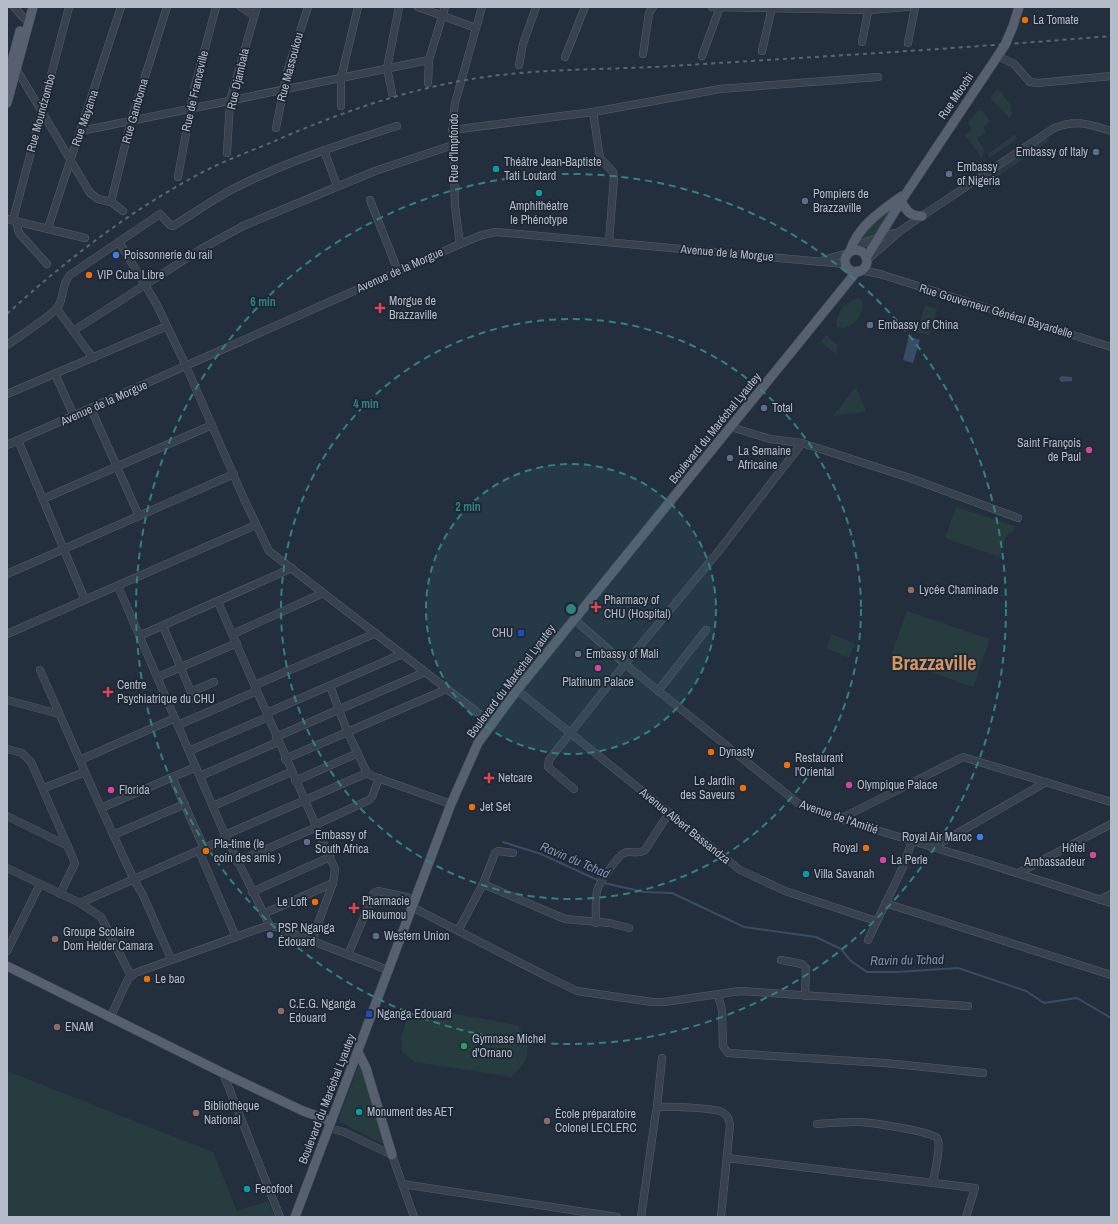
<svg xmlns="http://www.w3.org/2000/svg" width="1118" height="1224" viewBox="0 0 1118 1224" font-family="'Archivo Narrow',sans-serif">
<rect width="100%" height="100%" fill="#242f3e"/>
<g fill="#263c3f">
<path d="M998,88l14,19 -2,3 3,3 -4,5 -19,-20z"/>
<path d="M982,110l8,12 -7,5 3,5 -9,6 7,12 -2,8 -17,-23 6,-5v-3l-3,-4 10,-12z"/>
<path d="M1015,134l2,5 -28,19 -1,-4z"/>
<path d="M1046,136l3,5 -66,46 -3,-1v-4z"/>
<path d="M894,204l-19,34 -12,1 -6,3 4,-10z"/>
<path d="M859,298l3,2c3,13 -6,24 -18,28l-7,-1c-3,-13 10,-27 22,-29z"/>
<path d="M925,305l12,4 -8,26 -12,-3z"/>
<path d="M826,335l12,11 -2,8 -15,-12z"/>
<path d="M856,387l9,21v4l-32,4z"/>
<path d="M956,507l59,19 -2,6 -6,2 -8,23 -54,-19z"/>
<path d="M907,611l83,28 -17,48 -83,-29z"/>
<path d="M832,634l23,10 -6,14 -23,-10z"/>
<path d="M422,1008l95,17c15,22 15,33 -6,52l-96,-15 -13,-10 -1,-15 7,-20z"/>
<path d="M358,1067h4l25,76 -4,1 -45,-23z"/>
<path d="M7,1071l206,81 24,59 31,-10 7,16h-268z"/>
</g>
<g fill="#394c67">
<path d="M909,336l11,4 -7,23 -10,-3z"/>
<path d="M1062,376l10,1v4l-11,1 -2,-4z"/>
</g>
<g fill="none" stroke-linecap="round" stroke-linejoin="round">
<path stroke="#394c67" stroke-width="2" d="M503,842l38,12 63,29 40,9 28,1 72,34 72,10 25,12 10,12 16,11h30l61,-4 68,23 18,12 33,-5 34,20"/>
<defs>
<g id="minor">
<path d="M14,7l10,11"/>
<path d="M241,7l13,9"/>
<path d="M418,7l58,21"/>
<path d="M712,7l157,3 38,-3"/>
<path d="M862,42l7,-35"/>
<path d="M908,43l7,-36"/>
<path d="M762,51l10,-44"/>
<path d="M643,54l6,-41 4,-6"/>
<path d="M702,56l18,-49"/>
<path d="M998,56l16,8 16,18 8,1 73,-7"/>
<path d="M565,57l20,-50"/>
<path d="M519,65l4,-21 13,-37"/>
<path d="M17,70l73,123 8,6 13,3"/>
<path d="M428,83l1,-23 16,-53"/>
<path d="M392,93l-5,-25 12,-61"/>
<path d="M341,106v-28l17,-71"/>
<path d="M593,112l7,46 13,14 1,5 -5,65"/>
<path d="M276,128l11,-56 21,-65"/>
<path d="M452,130l141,-18 127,-23 158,-12"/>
<path d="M81,131l348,-71"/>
<path d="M324,150l13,36"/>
<path d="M227,153l3,-53 27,-93"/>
<path d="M178,177l16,-88 22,-82"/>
<path d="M370,200l28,71"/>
<path d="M123,211l-12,-9 20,-81 36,-114"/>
<path d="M7,219l78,19"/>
<path d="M13,220l56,-213"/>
<path d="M16,221l3,12 28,31"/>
<path d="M48,228l73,-221"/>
<path d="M119,242l37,61 30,63 58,133 25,52 222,172"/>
<path d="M460,244l-5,-38 -2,-86 2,-17 27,-96"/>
<path d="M853,250l10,-7 31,-10"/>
<path d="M824,260l24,-7"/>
<path d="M866,261l34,-30 22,-15 132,-88c22,-9 35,-4 57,3"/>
<path d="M860,270l20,4 231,73"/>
<path d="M57,309l36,49"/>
<path d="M73,331l128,-82 42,-23 132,-55 78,-26"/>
<path d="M7,345c11,-8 43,-28 50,-37 8,-10 4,-24 13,-33l90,-61 10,11 3,1c20,-12 39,-26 60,-37 52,-27 108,-45 164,-63"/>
<path d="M55,374l19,42"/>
<path d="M7,394l160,-68"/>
<path d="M91,409l48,107"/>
<path d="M731,427l39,12 32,4 108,35 108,40"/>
<path d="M18,440l67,160"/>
<path d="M7,445l453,-201 22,-9 14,-3 349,32"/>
<path d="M43,499l169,-74"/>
<path d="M7,574l227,-100"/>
<path d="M118,586l107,249 45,91"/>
<path d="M218,602l117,267 -2,14 -21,57"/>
<path d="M574,619l51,45 174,140 41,15 142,43 129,41"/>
<path d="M163,626l31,73"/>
<path d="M7,634l249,-109"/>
<path d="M233,634l90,-41"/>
<path d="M139,636l153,-68"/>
<path d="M40,670l61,138 33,72 9,15 28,64"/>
<path d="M158,677l79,-34"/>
<path d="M255,685l121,-52"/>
<path d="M330,686l17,45 20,42 5,3 79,28"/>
<path d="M517,690l223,180 45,21 91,30"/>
<path d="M658,691l48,-61"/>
<path d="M191,692l23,-10"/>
<path d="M7,700l52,14"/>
<path d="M267,713l135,-59"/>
<path d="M178,725l79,-34"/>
<path d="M276,737l149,-65"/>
<path d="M7,749l15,4 9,9 44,101 -15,31"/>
<path d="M189,751l79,-34"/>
<path d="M285,759l162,-70"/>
<path d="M80,760l95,-42"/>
<path d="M200,776l78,-34"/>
<path d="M172,777l32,71"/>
<path d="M295,781l63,-28"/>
<path d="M44,788l41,-16"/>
<path d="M574,789l-26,-22 1,-7 76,-96 93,-112 84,-109"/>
<path d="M213,806l78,-34"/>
<path d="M101,808l95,-41"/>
<path d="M7,816l61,30"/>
<path d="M840,819l123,-62 148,45"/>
<path d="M315,825l54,-25 3,-3 7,-19"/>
<path d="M113,835l72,-31"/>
<path d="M225,835l142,-62"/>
<path d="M932,848l114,-66"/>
<path d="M199,851l37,86"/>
<path d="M237,862l80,-35"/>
<path d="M7,868l73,35 21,14 30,59"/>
<path d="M1018,873l93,-49"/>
<path d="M483,884l82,35 45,4 19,5"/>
<path d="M252,892l78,-35"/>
<path d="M1100,900l11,-6"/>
<path d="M80,903l147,-65"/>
<path d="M885,903l226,72"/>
<path d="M412,907l136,70 29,14 75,11h12l76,-11 228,15"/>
<path d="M263,914l70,-31"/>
<path d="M596,923c0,-11 -1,-22 1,-32 1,-7 21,-35 27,-38 7,-3 15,2 21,-3l24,-37"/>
<path d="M458,931l25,-47 12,-31 3,-2 15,2"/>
<path d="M868,940l35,-73 9,-26"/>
<path d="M7,951l33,-67"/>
<path d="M348,955l26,-62 4,-2 37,8"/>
<path d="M781,960l21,4 4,4 -1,28"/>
<path d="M718,995l4,15 1,36 5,7 157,10 98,10"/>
<path d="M110,1018l18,-39 7,-6 129,-46h12l112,43"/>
<path d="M223,1073l57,144"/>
<path d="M657,1107l5,-49"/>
<path d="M817,1124c13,-1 26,-2 39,-2 13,0 74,9 81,16 5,7 -3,36 -4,45"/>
<path d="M329,1128l15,4 48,23 22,62"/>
<path d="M727,1158l248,30 -9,29"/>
<path d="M402,1184l215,33"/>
<path d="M641,1217l14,-99 2,-11c12,-1 57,1 65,5 6,3 7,8 8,13l-9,92"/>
</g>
<g id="major">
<path d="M7,80l13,-49"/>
<path d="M7,103l26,-96"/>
<path d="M901,201c5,9 9,16 21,15"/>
<circle cx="856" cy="261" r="11"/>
<path d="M850,251c8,-25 31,-40 52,-55"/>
<path d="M866,258l39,-63 100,-150 8,-19 6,-19"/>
<path d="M7,966l216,107 80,38 28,10"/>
<path d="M358,1052l8,16 26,87"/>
<path d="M295,1217l156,-413 27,-61 39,-53 340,-419"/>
</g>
</defs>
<use href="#minor" stroke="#565f6c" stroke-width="8"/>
<use href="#major" stroke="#414a57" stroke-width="10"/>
<use href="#minor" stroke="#38414e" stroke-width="7"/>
<use href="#major" stroke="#56606e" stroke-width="9"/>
<path stroke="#5a6575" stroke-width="2" stroke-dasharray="4 4" stroke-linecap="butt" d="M7,314c59,-54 124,-104 194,-141 24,-13 51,-22 76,-33 62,-27 128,-50 195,-61 66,-11 133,-9 200,-13 146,-9 293,-18 439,-30"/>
</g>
<circle cx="571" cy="609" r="145" fill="#308480" fill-opacity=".12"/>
<g fill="none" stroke="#308480" stroke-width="2" stroke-dasharray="7 5">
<circle cx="571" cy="609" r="145"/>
<circle cx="571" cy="609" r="290"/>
<circle cx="571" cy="609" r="435"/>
</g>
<g fill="#e8710a" stroke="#1d2633" stroke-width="1.5">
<circle cx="1025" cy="20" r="4"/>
<circle cx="89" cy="275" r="4"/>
<circle cx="711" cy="752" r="4"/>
<circle cx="787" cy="765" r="4"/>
<circle cx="743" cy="788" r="4"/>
<circle cx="472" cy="807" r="4"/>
<circle cx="866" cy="848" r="4"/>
<circle cx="206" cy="851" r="4"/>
<circle cx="315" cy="902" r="4"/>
<circle cx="147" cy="979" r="4"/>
</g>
<g fill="#5c6f8a" stroke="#1d2633" stroke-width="1.5">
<circle cx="1096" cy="152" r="4"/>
<circle cx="949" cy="174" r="4"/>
<circle cx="805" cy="201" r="4"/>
<circle cx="870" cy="325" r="4"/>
<circle cx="764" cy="408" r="4"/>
<circle cx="730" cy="458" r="4"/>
<circle cx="578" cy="654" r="4"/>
<circle cx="307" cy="842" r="4"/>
<circle cx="270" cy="935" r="4"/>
<circle cx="376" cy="936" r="4"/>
</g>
<g fill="#0f9aa8" stroke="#1d2633" stroke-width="1.5">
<circle cx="496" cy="169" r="4"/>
<circle cx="539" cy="193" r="4"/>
<circle cx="806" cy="874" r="4"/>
<circle cx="359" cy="1112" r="4"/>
<circle cx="247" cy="1189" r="4"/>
</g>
<g fill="#3f7fe0" stroke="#1d2633" stroke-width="1.5">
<circle cx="116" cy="255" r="4"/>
<circle cx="980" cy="837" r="4"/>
</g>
<g fill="#e0444e" stroke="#1d2633" stroke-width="1.5">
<path d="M378 302h4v4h4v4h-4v4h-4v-4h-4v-4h4z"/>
<path d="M594 601h4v4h4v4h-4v4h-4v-4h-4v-4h4z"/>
<path d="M106 686h4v4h4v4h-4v4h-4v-4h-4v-4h4z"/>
<path d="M487 772h4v4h4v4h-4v4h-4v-4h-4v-4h4z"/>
<path d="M352 902h4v4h4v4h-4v4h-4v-4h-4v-4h4z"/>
</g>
<g fill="#d1479c" stroke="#1d2633" stroke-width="1.5">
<circle cx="1089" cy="450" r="4"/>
<circle cx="598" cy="668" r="4"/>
<circle cx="849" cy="785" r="4"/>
<circle cx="111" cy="790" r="4"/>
<circle cx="1093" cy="855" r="4"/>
<circle cx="883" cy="860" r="4"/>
</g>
<g fill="#8d6e63" stroke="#1d2633" stroke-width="1.5">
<circle cx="911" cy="590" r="4"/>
<circle cx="55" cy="939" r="4"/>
<circle cx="281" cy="1011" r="4"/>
<circle cx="57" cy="1027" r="4"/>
<circle cx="196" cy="1113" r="4"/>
<circle cx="547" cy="1121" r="4"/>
</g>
<g fill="#1a4fb4" stroke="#1d2633" stroke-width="1.5">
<rect x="517" y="629" width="8" height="8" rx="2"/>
<rect x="365" y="1010" width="8" height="8" rx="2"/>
</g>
<circle fill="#2e9e5b" stroke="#1d2633" stroke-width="1.5" cx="464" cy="1046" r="4"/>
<g text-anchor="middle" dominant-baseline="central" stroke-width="3.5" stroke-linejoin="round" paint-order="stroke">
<g font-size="12" fill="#b4bcc9" stroke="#1d2633" text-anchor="start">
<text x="1033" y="20">La Tomate</text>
<text x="1088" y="152" text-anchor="end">Embassy of Italy</text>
<text x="504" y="162">Théâtre Jean-Baptiste<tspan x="504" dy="14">Tati Loutard</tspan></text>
<text x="957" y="167">Embassy<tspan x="957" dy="14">of Nigeria</tspan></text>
<text x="813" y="194">Pompiers de<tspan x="813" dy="14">Brazzaville</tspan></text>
<text x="539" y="206" text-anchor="middle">Amphithéatre<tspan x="539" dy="14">le Phénotype</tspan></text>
<text x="124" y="255">Poissonnerie du rail</text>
<text x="97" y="275">VIP Cuba Libre</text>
<text x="389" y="301">Morgue de<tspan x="389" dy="14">Brazzaville</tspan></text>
<text x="878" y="325">Embassy of China</text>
<text x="772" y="408">Total</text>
<text x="1081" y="443" text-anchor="end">Saint François<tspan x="1081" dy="14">de Paul</tspan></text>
<text x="738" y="451">La Semaine<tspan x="738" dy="14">Africaine</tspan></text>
<text x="919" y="590">Lycée Chaminade</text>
<text x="604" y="600">Pharmacy of<tspan x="604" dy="14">CHU (Hospital)</tspan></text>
<text x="513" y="633" text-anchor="end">CHU</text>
<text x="586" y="654">Embassy of Mali</text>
<text x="598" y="682" text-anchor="middle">Platinum Palace</text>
<text x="117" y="685">Centre<tspan x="117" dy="14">Psychiatrique du CHU</tspan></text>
<text x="719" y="752">Dynasty</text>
<text x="795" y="758">Restaurant<tspan x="795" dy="14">l'Oriental</tspan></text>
<text x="498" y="778">Netcare</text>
<text x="735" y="781" text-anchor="end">Le Jardin<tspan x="735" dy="14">des Saveurs</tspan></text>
<text x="857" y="785">Olympique Palace</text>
<text x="119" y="790">Florida</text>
<text x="480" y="807">Jet Set</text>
<text x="315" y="835">Embassy of<tspan x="315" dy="14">South Africa</tspan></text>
<text x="972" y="837" text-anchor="end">Royal Air Maroc</text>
<text x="214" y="844">Pla-time (le<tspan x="214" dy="14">coin des amis )</tspan></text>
<text x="858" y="848" text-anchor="end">Royal</text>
<text x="1085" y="848" text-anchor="end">Hôtel<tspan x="1085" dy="14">Ambassadeur</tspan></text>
<text x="891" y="860">La Perle</text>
<text x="814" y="874">Villa Savanah</text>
<text x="362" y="901">Pharmacie<tspan x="362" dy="14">Bikoumou</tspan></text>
<text x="307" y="902" text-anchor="end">Le Loft</text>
<text x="278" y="928">PSP Nganga<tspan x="278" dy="14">Édouard</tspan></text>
<text x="63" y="932">Groupe Scolaire<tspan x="63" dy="14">Dom Helder Camara</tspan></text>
<text x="384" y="936">Western Union</text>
<text x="155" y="979">Le bao</text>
<text x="289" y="1004">C.E.G. Nganga<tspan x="289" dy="14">Edouard</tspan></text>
<text x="377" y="1014">Nganga Edouard</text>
<text x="65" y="1027">ENAM</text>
<text x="472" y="1039">Gymnase Michel<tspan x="472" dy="14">d'Ornano</tspan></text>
<text x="204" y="1106">Bibliothèque<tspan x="204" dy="14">National</tspan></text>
<text x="367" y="1112">Monument des AET</text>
<text x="555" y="1114">École préparatoire<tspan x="555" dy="14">Colonel LECLERC</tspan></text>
<text x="255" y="1189">Fecofoot</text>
</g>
<g font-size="12" fill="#b4bcc9" stroke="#1d2633">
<text transform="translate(290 67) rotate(-75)">Rue Massoukou</text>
<text transform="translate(238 79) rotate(-77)">Rue Djambala</text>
<text transform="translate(195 91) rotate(-77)">Rue de Franceville</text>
<text transform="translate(956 96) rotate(-56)">Rue Mbochi</text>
<text transform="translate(135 111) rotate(-74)">Rue Gamboma</text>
<text transform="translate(41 113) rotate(-75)">Rue Moundzombo</text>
<text transform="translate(85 118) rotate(-71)">Rue Mayama</text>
<text transform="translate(454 148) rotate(-90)">Rue d'Impfondo</text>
<text transform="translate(727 253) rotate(5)">Avenue de la Morgue</text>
<text transform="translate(400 270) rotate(-24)">Avenue de la Morgue</text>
<text transform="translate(996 311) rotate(17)">Rue Gouverneur Général Bayardelle</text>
<text transform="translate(104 403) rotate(-24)">Avenue de la Morgue</text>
<text transform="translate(715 428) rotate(-51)">Boulevard du Maréchal Lyautey</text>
<text transform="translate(511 681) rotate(-53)">Boulevard du Maréchal Lyautey</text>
<text transform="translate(839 817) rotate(19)">Avenue de l'Amitié</text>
<text transform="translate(685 826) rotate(39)">Avenue Albert Bassandza</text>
<text transform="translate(327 1099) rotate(-69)">Boulevard du Maréchal Lyautey</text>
</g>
<g font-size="13" font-style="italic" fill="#7c92b1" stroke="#1d2633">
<text transform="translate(575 860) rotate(23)">Ravin du Tchad</text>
<text transform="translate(907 960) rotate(-1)">Ravin du Tchad</text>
</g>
<g font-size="20" font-weight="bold" fill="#d59563" stroke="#1d2633">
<text x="934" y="662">Brazzaville</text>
</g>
</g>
<circle cx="571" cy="609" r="6" fill="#308480" stroke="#1d2633" stroke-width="2"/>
<g font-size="12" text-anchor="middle" font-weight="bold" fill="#308480" stroke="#1d2633" stroke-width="3.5" stroke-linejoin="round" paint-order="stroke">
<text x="263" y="306">6 min</text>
<text x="366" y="408">4 min</text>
<text x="468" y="511">2 min</text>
</g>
<rect width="1118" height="1224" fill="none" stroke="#b4bcc9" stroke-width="16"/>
</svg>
